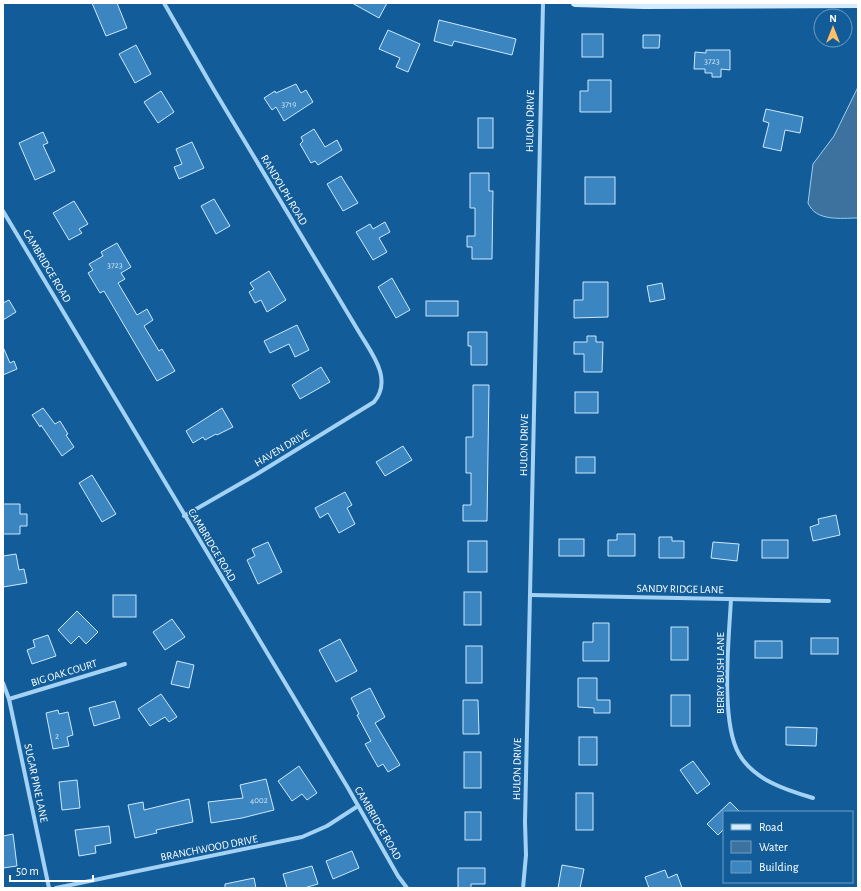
<svg xmlns="http://www.w3.org/2000/svg" width="861" height="891" viewBox="0 0 861 891" font-family="'Alegreya Sans',sans-serif">
<rect width="100%" height="100%" fill="#125d99"/>
<path fill="#3c729d" stroke="#96cff7" d="M858,87v131c-17,0 -42,4 -50,-15l5,-39 21,-28z"/>
<g fill="#3b86c1" stroke="#cce8fd">
<path d="M92,3h25l10,25 -21,8z"/>
<path d="M352,3h35l-8,15z"/>
<path d="M439,20l77,19 -4,16 -58,-14 -2,5 -18,-5z"/>
<path d="M388,30l32,14 -12,28 -12,-5 4,-9 -21,-9z"/>
<rect x="582" y="34" width="21" height="23"/>
<path d="M643,35h17l-1,13h-16z"/>
<path d="M136,45l15,29 -16,9 -16,-29z"/>
<path d="M706,50h24v20l-9,-1v8h-9v-4h-7v-4h-11l1,-17 11,1z"/>
<path d="M588,80h23v32h-31v-21h8z"/>
<path d="M296,84l5,9 5,-3 7,12 -29,19 -8,-14 -4,3 -8,-12 11,-7 1,2z"/>
<path d="M161,91l13,21 -16,11 -14,-21z"/>
<path d="M766,109l37,8 -3,16 -15,-3 -4,21 -18,-4 6,-24 -6,-2z"/>
<rect x="478" y="118" width="15" height="30"/>
<path d="M314,129l11,18 12,-7 5,10 -24,15 -3,-4 -4,2 -11,-19 3,-3 -2,-4z"/>
<path d="M43,132l5,11 -5,2 12,26 -20,9 -16,-37z"/>
<path d="M192,142l12,26 -25,11 -5,-12 8,-3 -6,-15z"/>
<path d="M470,173h19v18h4l-1,68h-20v-12h-5v-11h8v-28h-5z"/>
<path d="M341,176l17,27 -15,8 -16,-27z"/>
<rect x="585" y="177" width="30" height="27"/>
<path d="M214,199l16,27 -14,8 -15,-28z"/>
<path d="M74,201l14,23 -9,5 3,4 -13,7 -16,-27z"/>
<path d="M385,222l5,10 -11,6 8,14 -14,8 -17,-28 14,-8 3,5z"/>
<path d="M117,243l14,24 -10,6 4,6 -7,4 19,32 10,-6 6,11 -9,6 15,25 3,-2 13,22 -18,10 -53,-90 -4,2 -12,-20 5,-3 -4,-6 14,-8 -2,-4z"/>
<path d="M269,271l17,29 -19,12 -6,-12 -6,3 -6,-11 5,-3 -4,-6z"/>
<path d="M392,278l18,32 -14,8 -18,-31z"/>
<path d="M583,282h25v35l-34,1v-18h9z"/>
<path d="M662,283l3,16 -15,3 -3,-16z"/>
<path d="M9,300l7,12 -13,8v-17z"/>
<rect x="426" y="301" width="32" height="15"/>
<path d="M297,325l12,25 -14,7 -6,-13 -19,9 -6,-12z"/>
<path d="M468,332h19v33h-16v-19h-3z"/>
<path d="M587,336h9v6h7l-1,30h-18v-18h-10v-12h13z"/>
<path d="M3,347l7,16 4,-2 3,8 -14,6z"/>
<path d="M321,367l9,15 -30,17 -8,-14z"/>
<path d="M473,385h16l-2,136h-24v-16h8v-32h-5v-36h7z"/>
<rect x="575" y="392" width="23" height="21"/>
<path d="M43,408l12,16 5,-3 8,13 -2,1 8,12 -12,9 -21,-31 -1,2 -8,-12z"/>
<path d="M222,408l11,19 -16,8 -1,-1 -11,6 -2,-3 -10,6 -7,-12z"/>
<path d="M403,446l9,14 -27,16 -9,-14z"/>
<rect x="576" y="457" width="19" height="16"/>
<path d="M92,475l24,39 -14,8 -23,-39z"/>
<path d="M345,492l7,13 -5,3 8,16 -16,9 -11,-20 -8,5 -5,-10z"/>
<path d="M3,504h17v10h7v12h-7v8h-17z"/>
<path d="M836,515l4,20 -27,6 -3,-14 9,-3 -1,-5z"/>
<path d="M617,534h18v22h-27v-16h9z"/>
<path d="M659,537h13v4h12v17h-25z"/>
<rect x="559" y="539" width="25" height="17"/>
<rect x="762" y="540" width="26" height="18"/>
<rect x="468" y="541" width="19" height="31"/>
<path d="M268,542l14,30 -24,12 -11,-24 8,-4 -3,-7z"/>
<path d="M713,542l26,2 -2,17 -26,-3z"/>
<path d="M16,554l3,16 5,-1 3,14 -24,4v-31z"/>
<rect x="464" y="592" width="17" height="33"/>
<rect x="113" y="595" width="23" height="22"/>
<path d="M77,611l21,21 -12,12 -7,-8 -8,8 -13,-14z"/>
<path d="M172,619l13,18 -20,13 -12,-18z"/>
<path d="M593,623h16v38h-26v-19h10z"/>
<rect x="671" y="627" width="17" height="33"/>
<path d="M48,635l8,21 -24,8 -5,-14 8,-3 -2,-7z"/>
<rect x="811" y="638" width="27" height="16"/>
<path d="M340,639l17,32 -21,11 -17,-32z"/>
<rect x="755" y="641" width="27" height="17"/>
<rect x="466" y="646" width="16" height="37"/>
<path d="M177,661l17,4 -5,23 -18,-4z"/>
<path d="M578,678h19v22h13v13h-16v-5l-16,-1z"/>
<path d="M370,688l15,29 -10,6 25,42 -12,7 -5,-8 -5,3 -13,-23 6,-3 -14,-26 2,-1 -8,-16z"/>
<path d="M161,694l16,23 -8,5 -4,-5 -15,9 -12,-17z"/>
<rect x="671" y="695" width="19" height="31"/>
<path d="M463,700h15l1,34h-16z"/>
<path d="M115,701l5,17 -26,8 -5,-18z"/>
<path d="M58,710l1,4 9,-2 5,23 -6,2 2,9 -16,3 -7,-36z"/>
<path d="M786,727l31,1 -1,18 -30,-1z"/>
<rect x="579" y="737" width="18" height="28"/>
<rect x="464" y="752" width="17" height="36"/>
<path d="M693,761l17,23 -13,10 -17,-24z"/>
<path d="M299,766l18,27 -10,7 -5,-6 -10,7 -14,-20z"/>
<path d="M266,779l8,31 -32,8 -31,5 -3,-21 35,-4 -3,-13z"/>
<path d="M77,780l3,28 -18,2 -3,-28z"/>
<rect x="576" y="793" width="17" height="37"/>
<path d="M189,799l4,23 -37,8 1,3 -22,5 -7,-33 15,-3 1,8z"/>
<path d="M730,802l10,10h-16v17l-6,6 -11,-11z"/>
<rect x="465" y="812" width="16" height="28"/>
<path d="M109,826l2,17 -16,3 1,7 -17,3 -4,-26z"/>
<path d="M13,834l4,32 -14,2v-32z"/>
<path d="M352,851l7,17 -26,11 -7,-18z"/>
<path d="M562,865l22,4 -4,19h-22z"/>
<path d="M312,866l6,18 -14,4h-17l-4,-14z"/>
<path d="M458,868h27v16h-14v4h-13z"/>
<path d="M665,870l3,8 9,-4 5,14h-33l-4,-11z"/>
<path d="M254,878l2,10h-31v-4z"/>
</g>
<g fill="none" stroke-linecap="round" stroke-linejoin="round">
<g stroke="#a4d2f4" stroke-width="4">
<path d="M164,3l50,87 145,242c13,22 34,47 15,70l-117,72 -73,42"/>
<path d="M3,211l345,577 50,88 9,12"/>
<path d="M531,595l298,6"/>
<path d="M731,599c-2,39 -11,122 8,155 15,26 47,36 74,44"/>
<path d="M3,683l6,16 40,189"/>
<path d="M9,699l116,-35"/>
<path d="M56,888l246,-51 25,-11 31,-20"/>
<path d="M523,888l3,-33 -1,-33 18,-819"/>
</g>
<path stroke="#d4eafd" stroke-width="8" d="M575,3l69,2 214,-1"/>
</g>
<g text-anchor="middle" dominant-baseline="central" stroke-width="3.5" stroke-linejoin="round" paint-order="stroke">
<g font-size="9" fill="#cee1f0">
<text x="712" y="61">3723</text>
<text x="289" y="104">3719</text>
<text x="115" y="265">3723</text>
<text x="57" y="736">2</text>
<text x="259" y="800">4002</text>
</g>
<g font-size="11" fill="#fff" stroke="#125d99">
<text transform="translate(530 121) rotate(-89)">HULON DRIVE</text>
<text transform="translate(284 190) rotate(59)">RANDOLPH ROAD</text>
<text transform="translate(47 266) rotate(59)">CAMBRIDGE ROAD</text>
<text transform="translate(524 445) rotate(-89)">HULON DRIVE</text>
<text transform="translate(282 448) rotate(-31)">HAVEN DRIVE</text>
<text transform="translate(212 545) rotate(59)">CAMBRIDGE ROAD</text>
<text transform="translate(680 589) rotate(1)">SANDY RIDGE LANE</text>
<text transform="translate(64 673) rotate(-17)">BIG OAK COURT</text>
<text transform="translate(720 673) rotate(-90)">BERRY BUSH LANE</text>
<text transform="translate(517 769) rotate(-89)">HULON DRIVE</text>
<text transform="translate(36 783) rotate(78)">SUGAR PINE LANE</text>
<text transform="translate(378 823) rotate(60)">CAMBRIDGE ROAD</text>
<text transform="translate(209 848) rotate(-11)">BRANCHWOOD DRIVE</text>
</g>
</g>
<rect width="861" height="891" fill="none" stroke="#ffffff" stroke-width="8"/>
<rect x="723" y="811" width="130" height="72" fill="#125d99" stroke="#719ec2"/>
<rect x="731" y="824" width="20" height="6" fill="#d4eafd" stroke="#719ec2"/>
<text x="759" y="831" font-size="12" fill="#ffffff">Road</text>
<rect x="731" y="841" width="20" height="12" fill="#3c729d" stroke="#719ec2"/>
<text x="759" y="851" font-size="12" fill="#ffffff">Water</text>
<rect x="731" y="861" width="20" height="12" fill="#3b86c1" stroke="#719ec2"/>
<text x="759" y="871" font-size="12" fill="#ffffff">Building</text>
<g transform="translate(833 28)"><circle r="19" fill="#125d99" stroke="#719ec2"/>
<path d="M0-3L7 15L0 10L-7 15Z" fill="#ffc066"/>
<text y="-6" font-size="11" font-weight="bold" text-anchor="middle" fill="#ffffff">N</text>
</g>
<path d="M10 875v6h83v-6" fill="none" stroke="#ffffff" stroke-width="2"/>
<text x="16" y="875" font-size="12" fill="#ffffff" stroke="#125d99" stroke-width="3" paint-order="stroke">50 m</text>
</svg>
